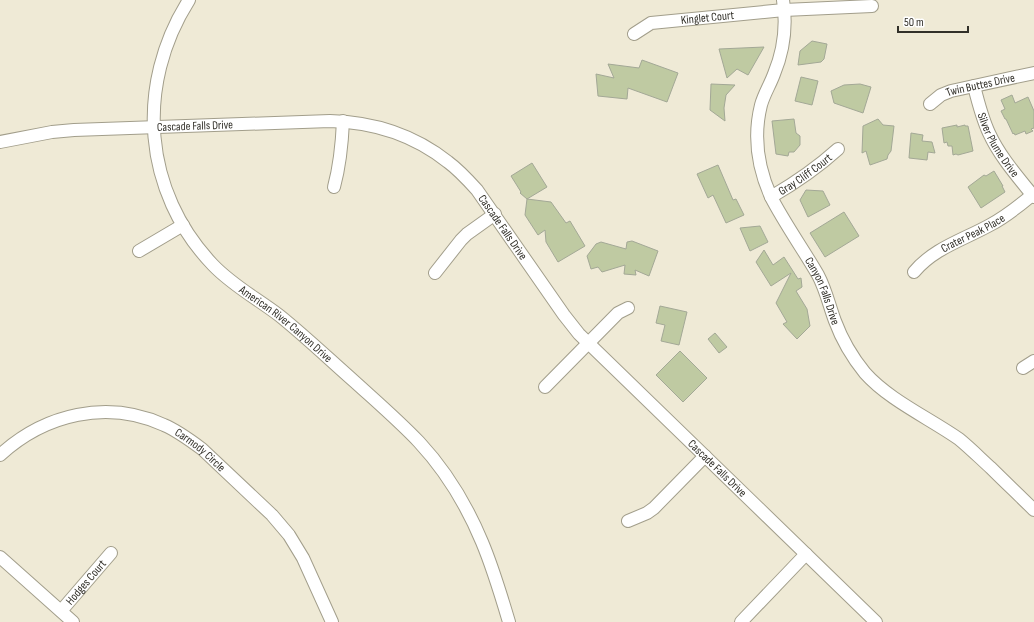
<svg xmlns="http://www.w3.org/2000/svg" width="1034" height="622" viewBox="0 0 1034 622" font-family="'Sofia Sans Condensed',sans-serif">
<rect width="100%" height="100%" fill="#efead6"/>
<g fill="#bfcaa2" stroke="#a3a896">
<path d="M812,41l15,3 -3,15 -3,3 -23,3 2,-14z"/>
<path d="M764,47l-16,28 -11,-6 -10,9 -8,-29z"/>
<path d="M642,60l36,13 -11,29 -39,-14 -1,11 -29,-3 -2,-22 18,4 -6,-14 31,4z"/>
<path d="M801,77l17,4 -6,24 -17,-4z"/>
<path d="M711,84l24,1 -9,10 -2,13 1,13 -15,-11z"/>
<path d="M860,84l11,3 -8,26 -29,-10 -3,-12 13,-6z"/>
<path d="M1012,95l3,8 13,-6 6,14v17l-3,1 2,2 -7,3 -1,-3 -10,4 -1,-2 -1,1 -7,-15h-1l-4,-8 4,-2 -4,-9z"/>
<path d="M794,119l2,14 4,3v9l-6,7h-5l-1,4 -12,-2 -4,-33z"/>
<path d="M878,119l5,6 11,1 -3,25 -3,4 -1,4 -17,6 -4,-14 -4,2 1,-27z"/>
<path d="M957,125v2l8,-2v1h3l5,25 -15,4 -2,-1 -3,1 -1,-9h-4l-1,-4 -3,1 -2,-15z"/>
<path d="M911,133l12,2 -1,6 10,1 3,11 -7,-1 -1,8 -18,-2z"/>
<path d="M532,163l15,24 -20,12 -7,-6 1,-1 -10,-16z"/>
<path d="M718,165l15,35 3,-1 8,16 -18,8 -13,-28 -5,3 -11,-24z"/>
<path d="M994,171l9,15h-1l3,6 -24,16 -13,-21 16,-12 2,1z"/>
<path d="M806,190l17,1 7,14 -22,12 -8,-17z"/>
<path d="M527,199l24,3 15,21 4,-2 15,25 -27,16 -12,-20 -1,-12 -7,5 -13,-20z"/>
<path d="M844,212l15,24 -34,21 -15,-24z"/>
<path d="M760,226l8,16 -18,9 -10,-23z"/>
<path d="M632,241l26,10 -9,25 -14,-6 1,5 -12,-1 1,-9 -23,7 -4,-5 -7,2 -4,-13 9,-12 5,-2 25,7 1,-7z"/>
<path d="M764,250l9,15 11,-8 14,22 3,-1 1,9 -6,4 11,18 3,17 -13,13 -14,-15 4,-2 -11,-19 15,-30 -20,13 -15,-24z"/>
<path d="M660,306l27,6 -8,33 -18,-4 4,-16 -9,-2z"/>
<path d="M715,333l12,14 -8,6 -11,-14z"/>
<path d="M680,351l27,27 -24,24 -27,-27z"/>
</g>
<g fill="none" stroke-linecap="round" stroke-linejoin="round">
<defs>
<g id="minor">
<path id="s1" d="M189,0c-54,85 -46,192 24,265 20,21 45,34 67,51 26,21 50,44 75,66 22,20 44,39 64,60 27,29 48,64 63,100 11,26 19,53 27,80"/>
<path id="s2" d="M783,0c4,26 1,50 -9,74 -4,11 -10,20 -13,31 -8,32 -3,63 10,92 14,27 32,52 47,78 8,15 11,30 17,46 7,19 17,36 30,52 24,27 64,45 94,66 11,9 21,19 32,29 14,14 29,28 43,42"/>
<path id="s3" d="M634,34l17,-11 133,-13 88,-4"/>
<path id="s4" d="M974,86c4,16 8,32 15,47 11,24 29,44 45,64"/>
<path id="s5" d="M930,104l11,-9 10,-4 83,-18"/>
<path id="s6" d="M0,142l52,-10 22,-2 256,-9c43,1 84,14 118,41 11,8 20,18 29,28l87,125 15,19 297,288"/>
<path d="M334,187c6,-22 8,-43 9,-66"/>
<path id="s7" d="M771,197c24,-14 46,-29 67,-48"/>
<path d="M139,251l44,-26"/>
<path id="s8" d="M914,272c20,-24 49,-32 76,-47 15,-8 29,-19 42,-30"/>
<path d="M435,273l26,-33 6,-6 28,-20"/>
<path d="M1023,368l11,-7"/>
<path d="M545,387l73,-74 10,-5"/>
<path id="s9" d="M0,455c45,-41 107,-56 164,-30 14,6 26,15 38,24l70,66 17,20 14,23 29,64"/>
<path d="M628,521l19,-8 7,-5 51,-52"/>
<path d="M0,557l73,65"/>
<path id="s10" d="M61,611l50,-58"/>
<path d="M741,622l65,-68"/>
</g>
</defs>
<use href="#minor" stroke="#a29e8b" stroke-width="14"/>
<use href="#minor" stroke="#fff" stroke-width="12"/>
</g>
<g text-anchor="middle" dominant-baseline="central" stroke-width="4" stroke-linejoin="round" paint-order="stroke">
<g font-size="12" fill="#323029" stroke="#fff">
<text stroke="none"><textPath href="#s3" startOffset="77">Kinglet Court</textPath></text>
<text stroke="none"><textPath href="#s5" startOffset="55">Twin Buttes Drive</textPath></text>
<text stroke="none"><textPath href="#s6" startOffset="196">Cascade Falls Drive</textPath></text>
<text stroke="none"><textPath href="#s4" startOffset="64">Silver Plume Drive</textPath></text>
<text stroke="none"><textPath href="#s7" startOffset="41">Gray Cliff Court</textPath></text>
<text stroke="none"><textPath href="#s6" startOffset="544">Cascade Falls Drive</textPath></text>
<text stroke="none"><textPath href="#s8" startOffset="71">Crater Peak Place</textPath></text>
<text stroke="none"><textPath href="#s2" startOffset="311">Canyon Falls Drive</textPath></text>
<text stroke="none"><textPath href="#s1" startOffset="381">American River Canyon Drive</textPath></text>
<text stroke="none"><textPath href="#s9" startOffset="221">Carmody Circle</textPath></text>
<text stroke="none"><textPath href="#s6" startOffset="868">Cascade Falls Drive</textPath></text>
<text stroke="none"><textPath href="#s10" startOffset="38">Hodges Court</textPath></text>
</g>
</g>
<path d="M898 26v6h70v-6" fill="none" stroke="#323029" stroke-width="2"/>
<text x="904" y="26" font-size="12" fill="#323029" stroke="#ffffff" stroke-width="3" paint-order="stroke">50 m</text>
</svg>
